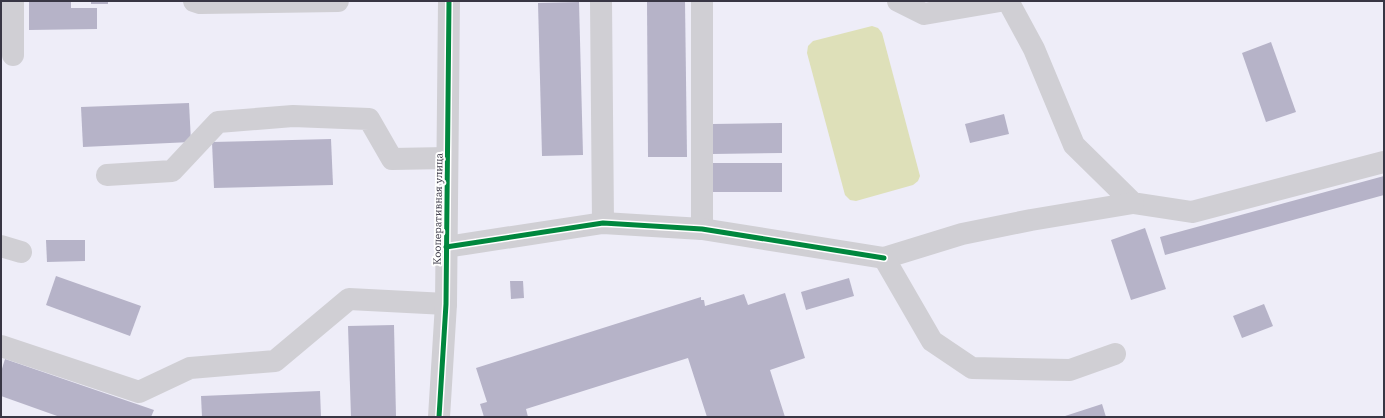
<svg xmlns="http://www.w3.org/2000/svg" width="1385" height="418" viewBox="0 0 1385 418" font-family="'Roboto Serif',serif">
<rect width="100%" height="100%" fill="#eeedf8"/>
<path fill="#dee0b9" d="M872,26l6,2 4,5 38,143 -2,5 -5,4 -57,16 -6,-1 -5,-5 -38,-142 1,-7 5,-5z"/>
<g fill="#b6b3c8">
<path d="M29,1h42v7h26v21l-68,1z"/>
<rect x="91" y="1" width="17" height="3"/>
<path d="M647,1h38l2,156h-39z"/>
<path d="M579,2l4,153 -41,1 -4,-153z"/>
<path d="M1271,42l25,70 -30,10 -24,-69z"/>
<path d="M189,103l2,39 -108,5 -2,-40z"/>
<path d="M1004,114l5,20 -39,9 -5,-19z"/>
<path d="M782,123v30l-70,1v-30z"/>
<path d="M331,139l2,46 -119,3 -2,-46z"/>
<path d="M712,163h70v29h-69z"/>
<path d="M1384,176v19l-219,60 -5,-18z"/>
<path d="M1145,228l21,61 -35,11 -20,-60z"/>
<path d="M46,240h39v21l-38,1z"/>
<path d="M56,276l85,30 -11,30 -84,-31z"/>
<path d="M849,278l5,18 -48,14 -5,-18z"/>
<path d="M510,281h13l1,17 -13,1z"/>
<path d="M785,293l20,65 -35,12 15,47h-78l-19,-59 -162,51 2,8h-44l-4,-13 7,-2 -11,-34 225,-71v3h3l1,6 39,-12 4,11z"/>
<path d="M1264,304l9,22 -31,12 -9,-22z"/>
<path d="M394,325l2,92h-45l-3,-91z"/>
<path d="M5,359l149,51 -3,7h-91l-59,-21v-24z"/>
<path d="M320,391l1,26h-119l-1,-21z"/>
<path d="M1102,404l4,13h-44z"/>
</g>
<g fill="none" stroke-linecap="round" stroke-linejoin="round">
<g stroke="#d0cfd4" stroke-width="22">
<path d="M13,1v54"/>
<path d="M194,1l6,2 138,-2"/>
<path d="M601,1l2,222"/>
<path d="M702,1v228"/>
<path d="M898,1l26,13 76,-13"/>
<path d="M1008,1l26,48 40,96 59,58 59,9 192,-50"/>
<path d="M107,175l65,-4 46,-49 75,-6 76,3 23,40 55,-1"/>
<path d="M1,246l20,6"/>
<path d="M446,247l157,-24 99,6 182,29 78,-24 69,-14 102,-17"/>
<path d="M884,258l48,83 40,27 98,2 45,-16"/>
<path d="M1,346l138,46 51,-24 85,-7 74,-62 97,5"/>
<path d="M439,417l7,-113 3,-303"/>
</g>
<defs>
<g id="cycleway">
<path d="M446,247l157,-24 99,6 182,29"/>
<path d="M439,417l7,-113 3,-303"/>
</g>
</defs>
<use href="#cycleway" stroke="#fff" stroke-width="8"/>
<use href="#cycleway" stroke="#00873e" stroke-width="5"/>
</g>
<g text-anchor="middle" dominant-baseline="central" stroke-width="4" stroke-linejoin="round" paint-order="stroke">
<g font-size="10" fill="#383644" stroke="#fff">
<text transform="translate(438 209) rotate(-89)">Кооперативная улица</text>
</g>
</g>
<rect width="1385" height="418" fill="none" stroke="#383644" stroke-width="4"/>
</svg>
